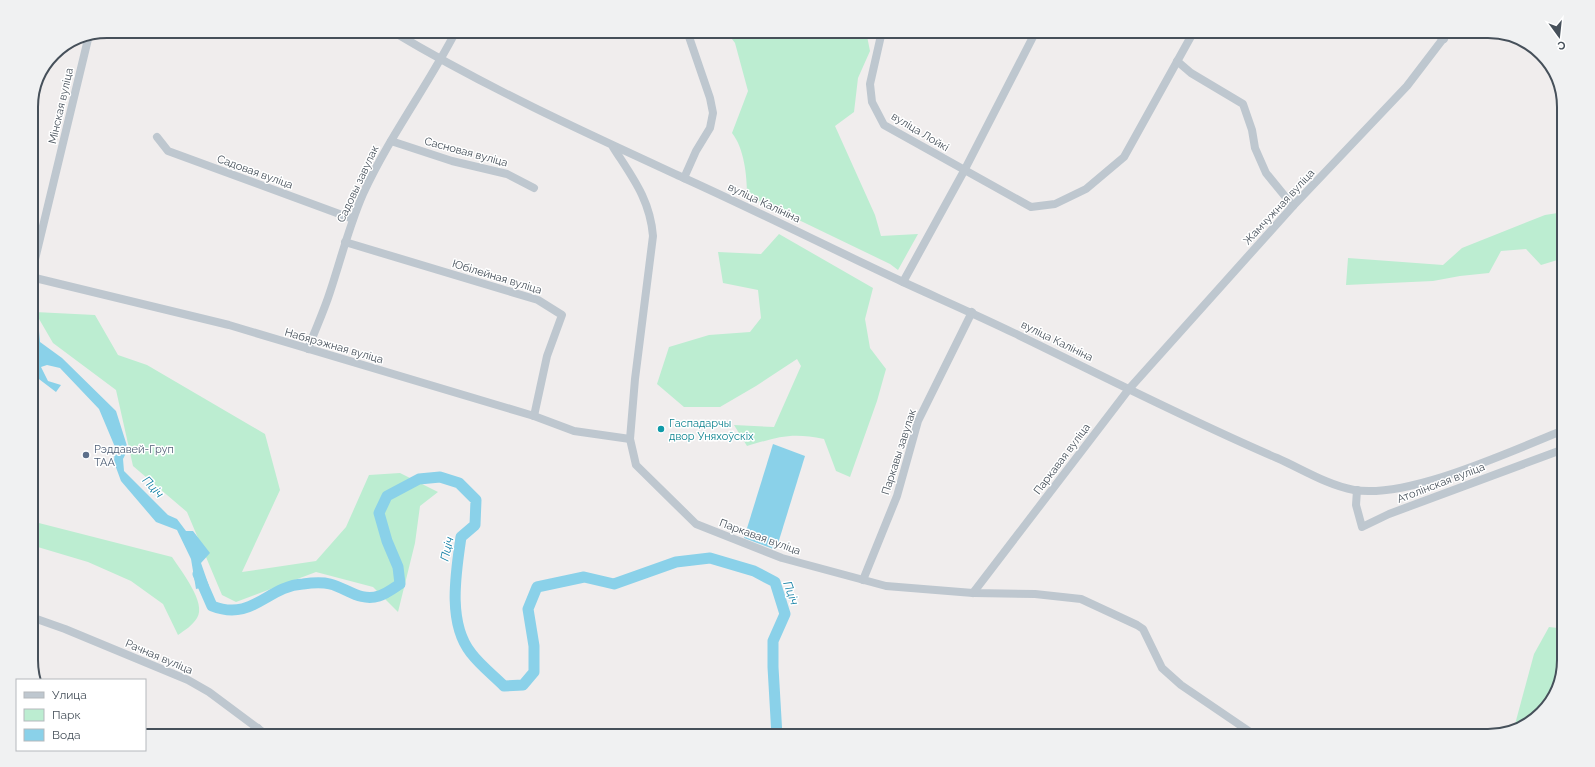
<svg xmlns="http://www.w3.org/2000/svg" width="1595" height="767" viewBox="0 0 1595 767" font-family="Raleway,sans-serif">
<rect width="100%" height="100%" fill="#f0eded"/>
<g fill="#bcedd1">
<path d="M726,31h140l4,20 -12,27 -4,34 -19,14 40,89 6,21 37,-2 -20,36 -8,-6 -143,-69c0,-20 -3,-47 -15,-62l16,-42 -13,-48z"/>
<path d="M1564,212v46l-23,7 -15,-16 -25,2 -12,22 -29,3 -27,5 -87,4 2,-27 95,7 19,-17 83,-33z"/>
<path d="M779,234l94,54 -8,31 5,29 16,21 -9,32 -27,76 -14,-6 -12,-32c-33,-7 -46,-2 -77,7l-13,-21 40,2 27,-61 -4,-7 -41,27 -36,21h-36l-27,-23 12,-37 40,-12 41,-3 11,-14 -3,-28 -35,-7 -5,-31 43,2z"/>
<path d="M35,312l60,3 23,40 29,10 118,69 15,56 -38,82 74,-11 30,-34 23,-52 31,-2 38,19 -18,14 -5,37 -17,69 -25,-25 -57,-15 -80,30 -14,-7 -35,-83 -54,-46 -17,-76 -63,-47z"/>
<path d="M31,521l141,36c9,14 35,46 25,61 -5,8 -12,12 -19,17l-15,-31 -32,-23 -43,-19 -57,-17z"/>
<path d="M1549,627l9,1 6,4v28l-8,33 -26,30 -16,5 20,-74z"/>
</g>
<g fill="#8ad1e9">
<path d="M31,317l8,14 1,11 22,16 54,53 12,38 -5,10 1,12 44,44 9,4 9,12h7l17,22 -9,10 8,23 -13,3 -5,-30 -14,-29 -21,-8 -35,-41 -7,-19 1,-15 -16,-38 -39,-41 -13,-3 -6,2 7,14 13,4 -5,7 -25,-19z"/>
<path d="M773,444l32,12 -29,94 -32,-12z"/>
</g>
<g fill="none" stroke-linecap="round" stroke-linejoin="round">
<path stroke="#8ad1e9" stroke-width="11" d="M198,574l14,32c41,16 55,-20 91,-22 7,-1 19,-2 27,0 17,4 30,18 49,12 7,-2 15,-8 21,-12l-2,-17 -11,-26 -8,-28 8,-17 32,-17 21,-2 19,6 17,17 -1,25 -14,12c-5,35 -14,86 10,116 9,12 22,22 33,33l19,-1 11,-13v-26l-6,-37 9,-22 47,-10 30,7 62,-22 34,-4 44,13 21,11 10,32 -12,27v26l4,69"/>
<g stroke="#bec7cf" stroke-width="8">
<path d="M392,31c95,57 194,102 294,148 73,33 144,69 217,103 37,17 74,33 111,51 87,42 174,87 263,125 25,11 50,27 77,32 55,9 157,-39 210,-60"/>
<path d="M882,31l-12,53 2,18 12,23 147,82 24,-3 31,-15 38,-32 70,-126"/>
<path d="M1432,31l12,8"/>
<path d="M1177,61l14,12 52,31 9,26 3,18 11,25 27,33"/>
<path d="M157,137l11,14 185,68"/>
<path d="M391,141l61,20 55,13 27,14"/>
<path d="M613,147c19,30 37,52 40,89l-18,143 -5,60 6,26 60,59 86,34 104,28 87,7 62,1 46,5 56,26 6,4 19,39 19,17 75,51"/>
<path d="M684,178l12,-27 14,-23 3,-15 -3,-15 -23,-67"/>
<path d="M345,242l193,58 24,15 -15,41 -13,60"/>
<path d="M31,276l58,-241"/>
<path d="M31,277l198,48 305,91 40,15 56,8"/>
<path d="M903,282l61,-111 72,-140"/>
<path d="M308,349c7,-19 16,-38 22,-57 11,-33 19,-66 33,-98 26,-57 64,-107 93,-163"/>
<path d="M1357,490l-1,15 6,22 27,-13 175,-65"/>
<path d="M863,580l34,-84 21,-75 54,-109"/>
<path d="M973,593l156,-204 164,-183 114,-120 42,-55"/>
<path d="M31,617l34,12 123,51 21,12 59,44"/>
<path d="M251,736l7,-8"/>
</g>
</g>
<circle fill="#0f9aa8" stroke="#fff" stroke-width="1.5" cx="661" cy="429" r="4"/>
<circle fill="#5c6f8a" stroke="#fff" stroke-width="1.5" cx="86" cy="455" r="4"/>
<g text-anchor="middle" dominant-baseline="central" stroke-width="3" stroke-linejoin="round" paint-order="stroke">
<g font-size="11" fill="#46505a" stroke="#fff">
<text transform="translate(61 106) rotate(-77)">Мінская вуліца</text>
<text transform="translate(920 132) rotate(31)">вуліца Лойкі</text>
<text transform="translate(466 152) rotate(15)">Сасновая вуліца</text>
<text transform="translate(255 172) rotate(20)">Садовая вуліца</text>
<text transform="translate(358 184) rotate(-65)">Садовы завулак</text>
<text transform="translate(764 203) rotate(25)">вуліца Калініна</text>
<text transform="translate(1279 207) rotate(-47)">Жамчужная вуліца</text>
<text transform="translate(497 277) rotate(17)">Юбілейная вуліца</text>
<text transform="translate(1057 341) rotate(26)">вуліца Калініна</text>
<text transform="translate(334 346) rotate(16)">Набярэжная вуліца</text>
<text transform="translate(899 452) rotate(-72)">Паркавы завулак</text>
<text transform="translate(1062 459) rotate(-53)">Паркавая вуліца</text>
<text transform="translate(1441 483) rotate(-21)">Атолінская вуліца</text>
<text transform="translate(760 537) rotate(20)">Паркавая вуліца</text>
<text transform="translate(159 657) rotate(23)">Рачная вуліца</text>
</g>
<g font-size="11" fill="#0d838f" stroke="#fff" text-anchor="start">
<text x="669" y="423">Гаспадарчы<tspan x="669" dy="13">двор Уняхоўскіх</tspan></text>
</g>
<g font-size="11" fill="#4e5e75" stroke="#fff" text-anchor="start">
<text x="94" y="449">Рэддавей-Груп<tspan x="94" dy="13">ТАА</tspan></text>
</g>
<g font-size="12" font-style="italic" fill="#0f7ea4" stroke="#fff">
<text transform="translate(153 487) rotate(46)">Пціч</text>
<text transform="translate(447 549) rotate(-77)">Пціч</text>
<text transform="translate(791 593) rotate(70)">Пціч</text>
</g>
</g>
<path d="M0 0H1595V767H0ZM107 38H1488A69 69 0 0 1 1557 107V660A69 69 0 0 1 1488 729H107A69 69 0 0 1 38 660V107A69 69 0 0 1 107 38Z" fill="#f0f1f2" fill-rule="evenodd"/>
<path fill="none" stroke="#46505a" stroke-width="2" d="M107 38H1488A69 69 0 0 1 1557 107V660A69 69 0 0 1 1488 729H107A69 69 0 0 1 38 660V107A69 69 0 0 1 107 38Z"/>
<rect x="16" y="679" width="130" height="72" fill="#ffffff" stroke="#b5b9bd"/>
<rect x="24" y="692" width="20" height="6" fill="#bec7cf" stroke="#b5b9bd"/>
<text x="52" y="699" font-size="12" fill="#46505a">Улица</text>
<rect x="24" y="709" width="20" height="12" fill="#bcedd1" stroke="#b5b9bd"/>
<text x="52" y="719" font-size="12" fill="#46505a">Парк</text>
<rect x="24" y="729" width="20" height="12" fill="#8ad1e9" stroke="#b5b9bd"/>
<text x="52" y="739" font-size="12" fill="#46505a">Вода</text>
<g transform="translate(1559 36) rotate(165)" stroke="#ffffff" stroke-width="3" paint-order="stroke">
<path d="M0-3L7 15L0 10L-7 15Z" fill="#46505a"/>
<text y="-6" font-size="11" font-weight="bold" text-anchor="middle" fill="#46505a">С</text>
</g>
</svg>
